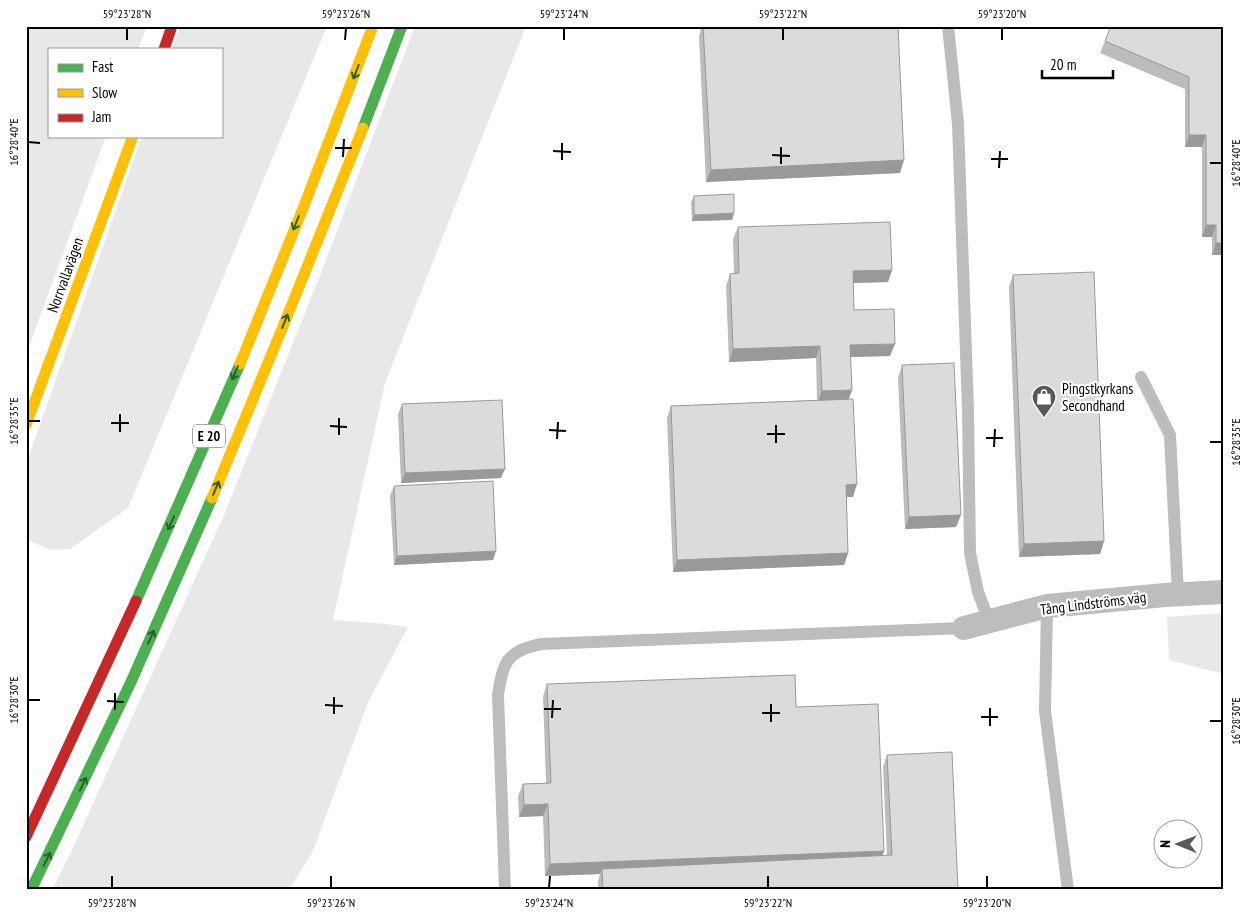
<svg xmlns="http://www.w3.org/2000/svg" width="1250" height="916" viewBox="0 0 1250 916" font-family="'PT Sans Narrow',sans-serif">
<rect width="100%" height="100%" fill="#fff"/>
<g fill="#e8e8e8">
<path d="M26,26h121l-9,23h-89v87h57l-80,219z"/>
<path d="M180,26h147l-199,482 -58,41h-22l-22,-10v-75l116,-328h79v-87h-49z"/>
<path d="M415,26h111l-141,357 -52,237 53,4 22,3 -39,73 -56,151 -24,39h-237l19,-38 153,-337 95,-237z"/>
<path d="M1224,613v61l-55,-14 -2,-43z"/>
</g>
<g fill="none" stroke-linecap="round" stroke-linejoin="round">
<g stroke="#bdbdbd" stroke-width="12">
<path d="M948,26l10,98 10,286 2,143 8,39 11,29"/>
<path d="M1141,377l29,58 8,159"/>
<path d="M1047,606l-2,105 23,179"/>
<path d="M505,890l-7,-195c5,-32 8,-44 43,-51l423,-16"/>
</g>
<path stroke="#bdbdbd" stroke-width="24" d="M964,628l83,-22 118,-11 59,-3"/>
<g stroke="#4caf50" stroke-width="11">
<path d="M363,128l39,-102"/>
<path d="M136,601l104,-237"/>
<path d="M31,890l100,-208 81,-184"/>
</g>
<g stroke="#ffc107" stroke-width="11">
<path d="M240,364l64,-158 69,-180"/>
<path d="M26,425l107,-289"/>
<path d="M212,498l70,-169 81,-201"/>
</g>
<g stroke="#c62828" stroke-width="11">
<path d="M164,49l8,-23"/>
<path d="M26,837l110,-236"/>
</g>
</g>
<g fill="#bcbcbc">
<path d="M702,26h196l2,147 -194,9 -7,-146z"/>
<path d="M1224,26v229h-12v-18h-10v-90h-17v-58l-85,-36 5,-12z"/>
<path d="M694,196l40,17 -2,7 -40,1 -1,-19z"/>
<path d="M738,227l154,43 -4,12 -35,1 1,27 36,46 -40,1 2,33 -3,9 4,98h-7l2,56 -4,12 -171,7 -6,-154 4,-12 146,-6 -1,-42 -87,4 -3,-76 4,-12 4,-1 -1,-34z"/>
<path d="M1013,275l91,266 -4,13 -81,3 -10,-270z"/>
<path d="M902,365l54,162 -51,2 -7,-151z"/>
<path d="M402,404l99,74 -100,5 -3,-69z"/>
<path d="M394,486l99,74 -99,5 -4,-69z"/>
<path d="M547,684l249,23 88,144 -2,5h5l-4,-89 4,-12 71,135h-360v-9l2,-7 -55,2 -2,-60 -24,1 -1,-21 5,-12 23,-1 -3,-87z"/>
</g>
<g fill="#999">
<path d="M1189,135h17l-4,12h-17z"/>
<path d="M904,160l-4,13 -194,9 5,-12z"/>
<path d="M734,213l-2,7 -40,1 2,-6z"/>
<path d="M1206,225h10l-4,12h-10z"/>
<path d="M1216,243h8v12h-12z"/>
<path d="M892,270l-4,12 -40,1 5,-12z"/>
<path d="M895,344l-5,12 -44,1 4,-12z"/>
<path d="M820,346l-4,12 -87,4 4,-13z"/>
<path d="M852,390l-5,13 -30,1 5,-13z"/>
<path d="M505,469l-4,9 -100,5 4,-10z"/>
<path d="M857,484l-4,13h-12l5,-12z"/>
<path d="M961,515l-5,12 -51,2 4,-12z"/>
<path d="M1104,541l-4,13 -81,3 5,-13z"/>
<path d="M496,551l-3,9 -99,5 3,-9z"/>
<path d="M848,553l-4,12 -171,7 4,-12z"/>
<path d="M548,804l-5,12 -24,1 5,-12z"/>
<path d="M884,851l-5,12 -277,6 -2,5 -55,2 5,-12z"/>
</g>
<g fill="#dbdbdb" stroke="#999">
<path d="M703,26h195l6,134 -193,10z"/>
<path d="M1111,26h113v217h-8v-18h-10v-90h-17v-58l-84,-36z"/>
<path d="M734,194v19l-40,2v-19z"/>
<path d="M890,222l2,48 -39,1 1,39 40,-1 1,35 -45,1 2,45 -30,1 -2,-45 -87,3 -3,-75 9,-1 -1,-46z"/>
<path d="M1094,272l10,269 -80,3 -11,-269z"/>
<path d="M954,363l7,152 -52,2 -7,-152z"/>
<path d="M853,399l4,85 -11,1 2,68 -171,7 -6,-154z"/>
<path d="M502,400l3,69 -100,4 -3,-69z"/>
<path d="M493,481l3,70 -99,5 -3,-70z"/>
<path d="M795,675l1,32 82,-3 6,147 -334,13 -2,-60 -24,1 -1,-21 28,-1 -4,-99z"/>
<path d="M952,752l6,138h-355l-1,-21 290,-14 -5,-100z"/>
</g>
<defs><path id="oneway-shaft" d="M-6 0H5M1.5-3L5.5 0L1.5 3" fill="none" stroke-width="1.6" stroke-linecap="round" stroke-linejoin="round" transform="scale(1.25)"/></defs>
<g stroke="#2a602c">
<use href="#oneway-shaft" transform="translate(356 72) rotate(111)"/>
<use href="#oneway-shaft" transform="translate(296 223) rotate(112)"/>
<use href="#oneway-shaft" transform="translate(285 321) rotate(-68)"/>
<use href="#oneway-shaft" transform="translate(235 373) rotate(113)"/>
<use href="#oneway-shaft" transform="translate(216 488) rotate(-67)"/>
<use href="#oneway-shaft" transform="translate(171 523) rotate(114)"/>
<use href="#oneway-shaft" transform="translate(151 637) rotate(-66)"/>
<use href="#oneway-shaft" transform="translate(83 784) rotate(-65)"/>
<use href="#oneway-shaft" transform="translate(47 859) rotate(-63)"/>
</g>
<path fill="none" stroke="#000" stroke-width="2" d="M127,40v-12M345,40l1,-12M564,40v-12M783,40v-12M1002,40v-12M28,142l12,1M335,148h17M553,151l18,1M772,155l18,1M343,157l1,-18M991,159h17M562,160v-17M1210,163h12M781,164v-17M999,168l1,-17M28,421h12M111,423h18M330,426l17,1M549,430l17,1M120,432v-18M767,434h18M339,435v-17M986,438h17M557,439l1,-17M1210,442h12M776,443v-18M994,447l1,-18M28,700h12M107,701l17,1M325,705l18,1M544,709h17M115,710v-17M762,713h18M334,714v-17M981,717h17M552,718l1,-18M1210,721h12M771,722v-18M990,726v-18M112,888v-12M331,888v-12M549,888l1,-12M768,888v-12M987,888v-12"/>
<defs>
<symbol id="shop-pin" viewBox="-11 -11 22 30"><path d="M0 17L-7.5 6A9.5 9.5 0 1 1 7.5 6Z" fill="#595959" stroke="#fff"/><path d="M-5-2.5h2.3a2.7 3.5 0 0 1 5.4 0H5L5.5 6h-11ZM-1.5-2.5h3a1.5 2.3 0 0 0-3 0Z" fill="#fff"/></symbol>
</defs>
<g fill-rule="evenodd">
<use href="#shop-pin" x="1030" y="383" width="28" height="38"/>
</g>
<g text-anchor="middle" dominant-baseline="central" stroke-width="4.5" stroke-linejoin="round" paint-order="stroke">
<rect fill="#fff" stroke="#4c4c4c" stroke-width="1" x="193" y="424.5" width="32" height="23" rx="4"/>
<g font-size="14" font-weight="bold" fill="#000">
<text x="209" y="436">E 20</text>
</g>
<g font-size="15" fill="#000" stroke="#fff">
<text transform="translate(65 275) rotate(-70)">Norrvallavägen</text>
<text transform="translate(1093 603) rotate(-7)">Tång Lindströms väg</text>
</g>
<g font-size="15" fill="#000" stroke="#fff" text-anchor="start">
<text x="1062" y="388">Pingstkyrkans<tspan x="1062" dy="17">Secondhand</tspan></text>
</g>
</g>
<rect width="1250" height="916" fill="none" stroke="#ffffff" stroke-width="55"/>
<rect x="48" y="48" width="175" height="90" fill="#ffffff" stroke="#999999"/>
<rect x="58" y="64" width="25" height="8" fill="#4caf50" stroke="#999999"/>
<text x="92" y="72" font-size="15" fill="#000000">Fast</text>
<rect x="58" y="89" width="25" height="8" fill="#ffc107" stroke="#999999"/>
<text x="92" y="98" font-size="15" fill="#000000">Slow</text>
<rect x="58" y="114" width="25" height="8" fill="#c62828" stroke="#999999"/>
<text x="92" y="122" font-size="15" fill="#000000">Jam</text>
<g transform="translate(1178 844) rotate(271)"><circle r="24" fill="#ffffff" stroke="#999999"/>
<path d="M0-4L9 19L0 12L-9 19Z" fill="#595959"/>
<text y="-8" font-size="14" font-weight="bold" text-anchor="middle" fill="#000000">N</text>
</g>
<path d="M1042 70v8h71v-8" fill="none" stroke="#000000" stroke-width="2.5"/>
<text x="1050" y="70" font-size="15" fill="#000000" stroke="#ffffff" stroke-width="4" paint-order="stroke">20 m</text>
<rect x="28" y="28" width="1194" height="860" fill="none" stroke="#000" stroke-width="2"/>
<g font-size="12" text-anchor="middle" fill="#000">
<text x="127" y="18">59°23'28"N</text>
<text x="346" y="18">59°23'26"N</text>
<text x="564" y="18">59°23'24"N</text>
<text x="783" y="18">59°23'22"N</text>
<text x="1002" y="18">59°23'20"N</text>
<text transform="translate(14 142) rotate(-90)" y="4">16°28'40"E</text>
<text transform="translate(1236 163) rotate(-90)" y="4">16°28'40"E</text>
<text transform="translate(14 421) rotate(-90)" y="4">16°28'35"E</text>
<text transform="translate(1236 442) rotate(-90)" y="4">16°28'35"E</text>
<text transform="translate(14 700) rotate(-90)" y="4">16°28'30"E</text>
<text transform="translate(1236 721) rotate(-90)" y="4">16°28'30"E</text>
<text x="112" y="907">59°23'28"N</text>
<text x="331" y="907">59°23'26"N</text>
<text x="549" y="907">59°23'24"N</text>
<text x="768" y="907">59°23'22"N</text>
<text x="987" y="907">59°23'20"N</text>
</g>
</svg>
